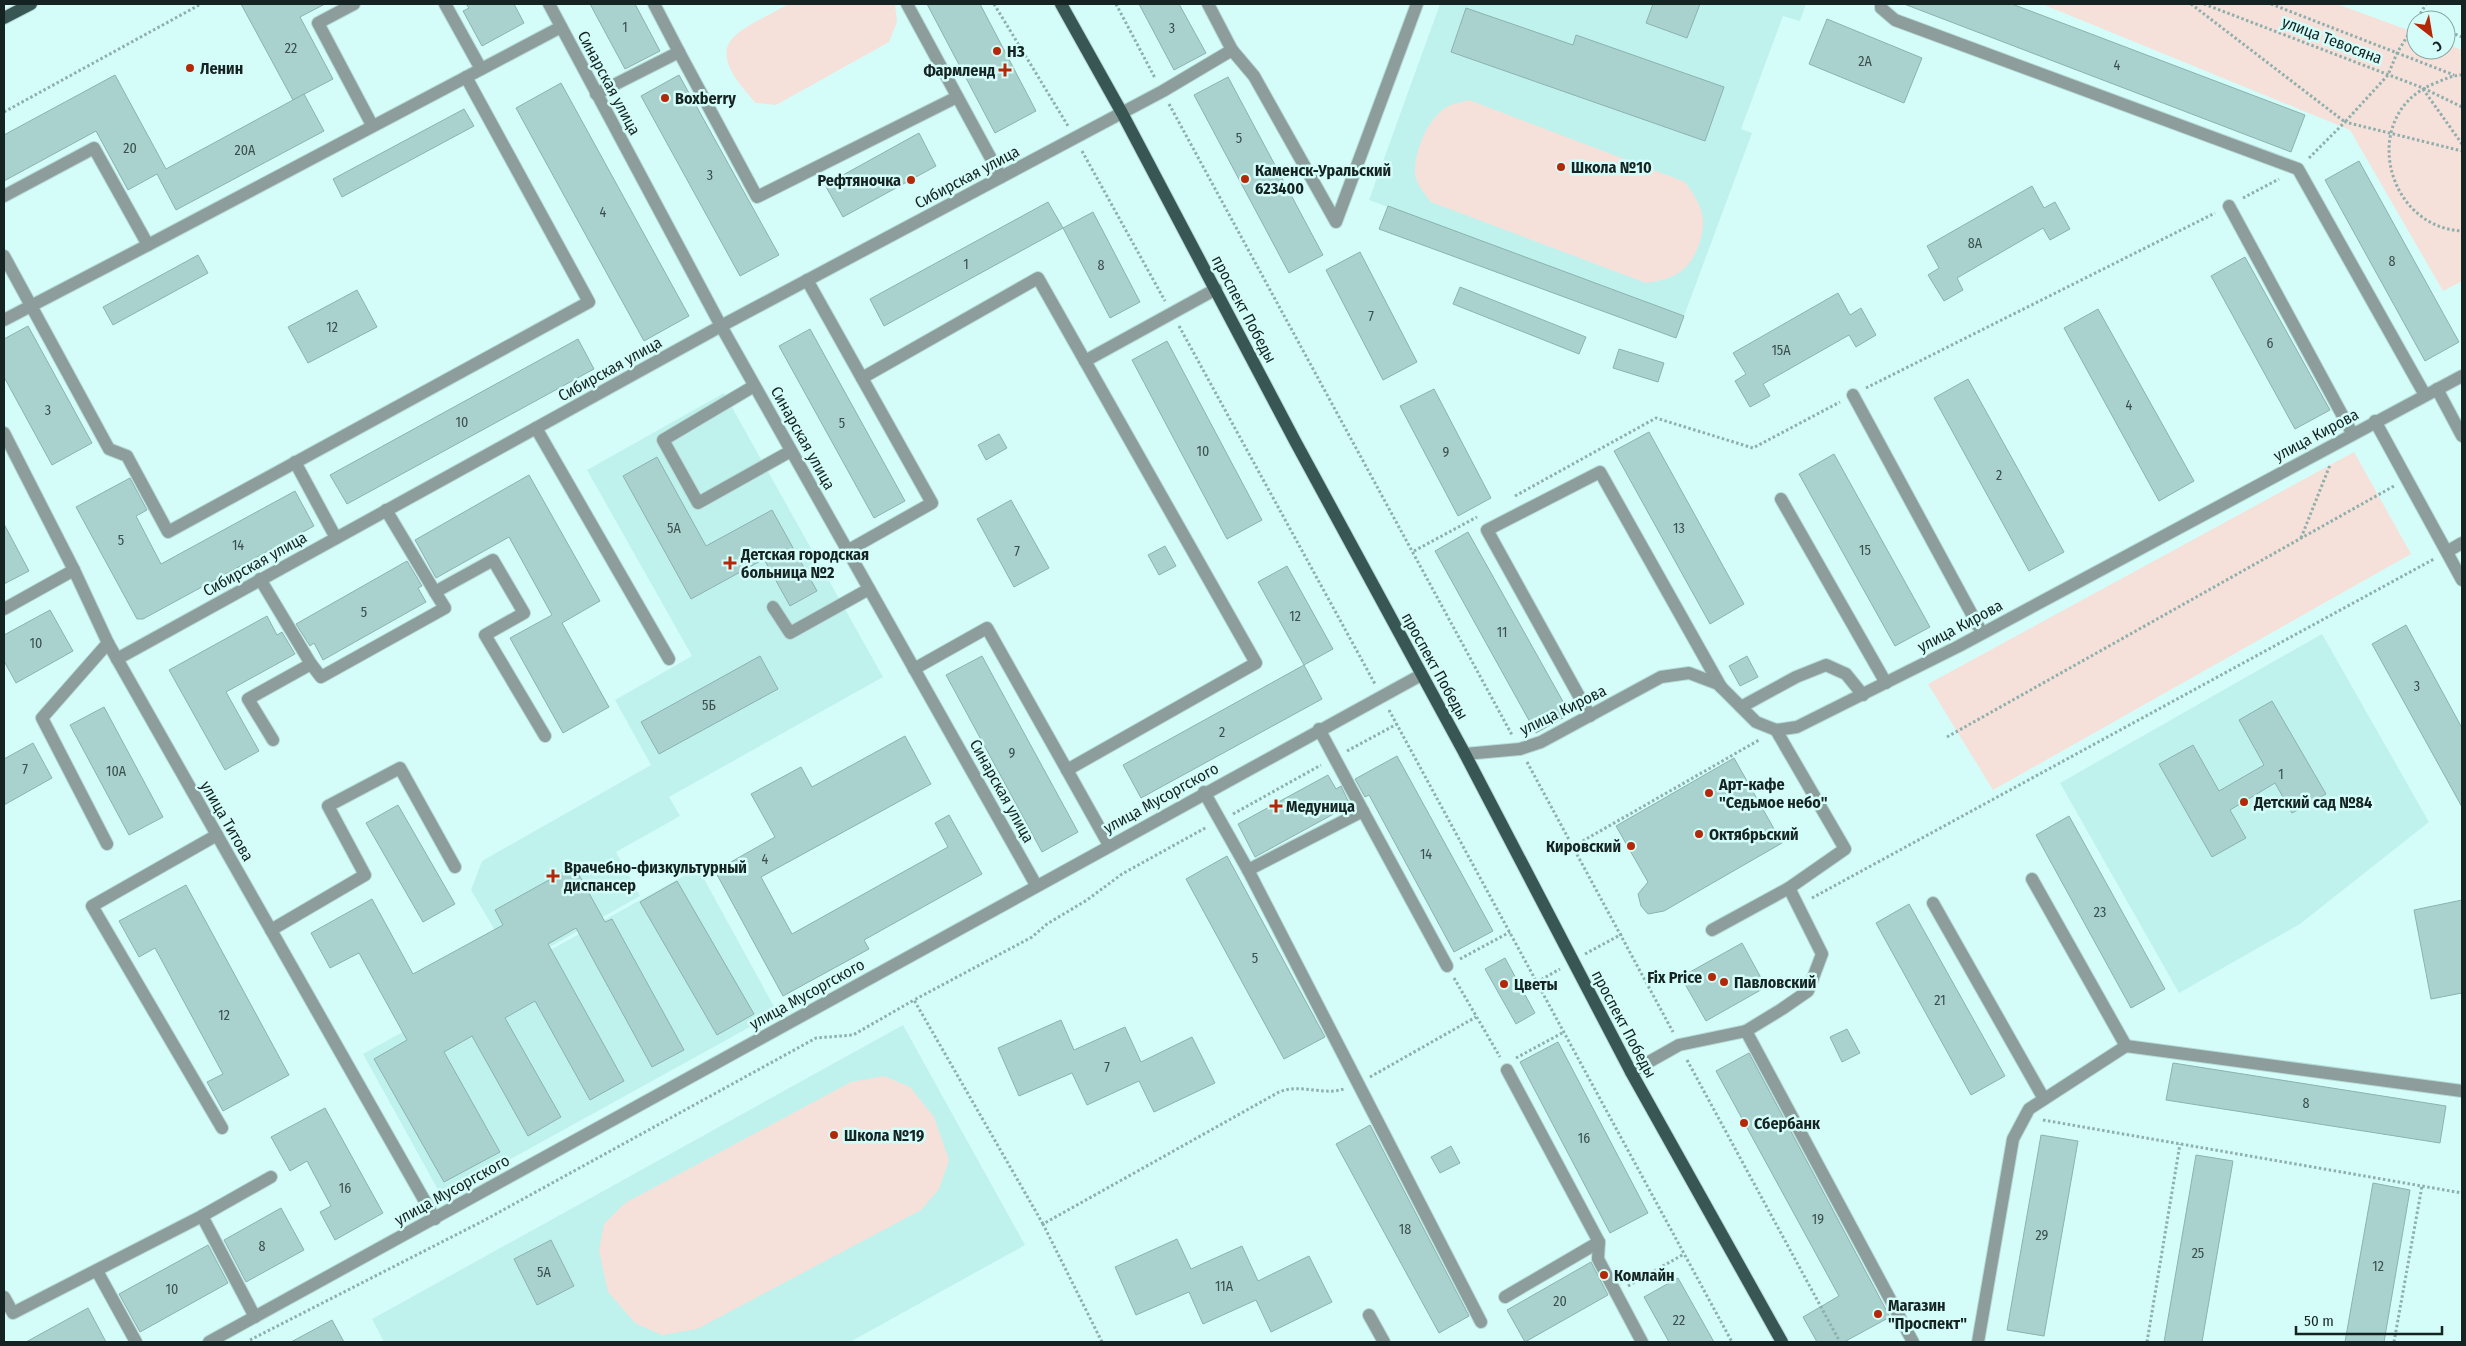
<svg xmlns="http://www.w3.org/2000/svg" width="2466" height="1346" viewBox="0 0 2466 1346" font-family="'Fira Sans Condensed',sans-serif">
<rect width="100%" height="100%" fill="#d4fdf9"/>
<g fill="#bff2ed">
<path d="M1440,4h366l-6,17 -17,-5 -42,113 11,4 -68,183 -315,-116z"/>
<path d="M724,393l159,284 -214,120 11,19 -64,36 24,44 -124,70 -45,-76 11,-29 169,-96 -36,-65 77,-44 -105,-186z"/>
<path d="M2322,634l107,188 -129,102 -121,69 -119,-210z"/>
<path d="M698,868l79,144 -335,185 -79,-143z"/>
<path d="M903,1025l122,220 -175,97h-466l-12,-23z"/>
</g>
<g fill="#f6e0da">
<path d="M789,4h106l2,18 -8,20 -113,63 -20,-2c-58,-62 -22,-69 33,-99z"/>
<path d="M2042,4h295l79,29v17h30v-6l16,6v231l-19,10 -93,-161z"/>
<path d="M1469,100l216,82c8,11 17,24 18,38 1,18 -9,43 -23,52 -10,7 -22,9 -34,11l-215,-81c-7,-9 -16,-19 -16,-31 0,-21 13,-53 32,-64 6,-4 16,-5 22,-7z"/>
<path d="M2354,452l57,102 -418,236 -65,-106z"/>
<path d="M884,1076l26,11 24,30 15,43 -10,29 -18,21 -224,119 -35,6 -27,-12 -27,-31 -9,-42 5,-26 21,-21 226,-121z"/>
</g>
<g fill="#a9d1cd" stroke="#8bb2af">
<path d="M241,4h84l-25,13 33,62 -40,21z"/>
<path d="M466,4h48l10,19 -42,23 -19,-35 6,-3z"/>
<path d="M590,4h45l25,47 -35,18z"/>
<path d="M927,4h53l56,107 -41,22z"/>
<path d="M1139,4h40l27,49 -32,17z"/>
<path d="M1653,4h47l-13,34 -41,-15z"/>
<path d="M1904,4h108l293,111 -14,37z"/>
<path d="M1466,8l107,37 3,-10 148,52 -19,54 -254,-89z"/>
<path d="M1827,19l95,39 -18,45 -95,-39z"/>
<path d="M115,75l51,94 138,-75 20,37 -148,79 -19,-36 -29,16 -32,-59 -92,50v-46z"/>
<path d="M679,75l100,180 -39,21 -99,-180z"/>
<path d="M1228,77l95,178 -34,18 -95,-178z"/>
<path d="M561,83l128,233 -45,25 -128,-233z"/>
<path d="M464,109l10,17 -132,71 -9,-18z"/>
<path d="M919,133l17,33 -93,51 -18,-32z"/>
<path d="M2359,161l100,181 -34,19 -100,-181z"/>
<path d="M2032,186l12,22 11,-6 15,27 -20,11 -7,-12 -86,50 6,12 -19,11 -16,-26 11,-7 -12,-22z"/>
<path d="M1048,202l15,26 -179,98 -14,-27z"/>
<path d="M1388,206l296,110 -8,22 -297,-109z"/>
<path d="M1093,212l47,90 -30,16 -47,-90z"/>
<path d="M1360,252l57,110 -34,18 -57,-110z"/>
<path d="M198,255l10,18 -95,52 -10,-18z"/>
<path d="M2245,257l85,153 -35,19 -84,-153z"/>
<path d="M1460,287l126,50 -7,17 -126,-50z"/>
<path d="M357,290l20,37 -69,36 -20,-36z"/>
<path d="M1838,293l12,22 11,-7 15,27 -20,12 -7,-12 -86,49 7,12 -20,11 -15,-26 11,-7 -13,-21z"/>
<path d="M2098,309l96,172 -35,20 -95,-173z"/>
<path d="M28,326l64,117 -40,22 -48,-88v-38z"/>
<path d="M810,329l95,172 -31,17 -95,-172z"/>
<path d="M578,339l16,30 -247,135 -17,-29z"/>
<path d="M1167,341l95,179 -35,19 -95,-179z"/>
<path d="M1619,349l45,14 -6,19 -45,-14z"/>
<path d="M1968,379l96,173 -35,19 -95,-173z"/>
<path d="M1434,389l57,109 -33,18 -58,-110z"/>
<path d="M1649,432l95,172 -34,20 -96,-173z"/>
<path d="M999,434l8,14 -21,12 -8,-15z"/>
<path d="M1834,454l96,173 -35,19 -96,-172z"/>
<path d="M657,457l49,89 66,-36 45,81 -27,15 -26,-47 -73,40 -68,-123z"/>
<path d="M529,475l71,126 -38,22 47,84 -46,26 -53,-95 42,-23 -43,-78 -73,41 -21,-38z"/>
<path d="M130,478l17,32 -11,6 25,48 134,-73 19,35 -171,93h-6l-61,-112z"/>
<path d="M1011,500l38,68 -35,19 -37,-68z"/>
<path d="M4,524l25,47 -25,13z"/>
<path d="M1468,532l102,182 -34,19 -101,-182z"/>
<path d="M1165,546l11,20 -17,9 -11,-20z"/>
<path d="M407,561l15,25 -4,2 8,14 -103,58 -9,-17 -4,3 -14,-22z"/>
<path d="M1287,566l46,83 -29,16 -46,-83z"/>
<path d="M50,610l23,41 -57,32 -12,-22v-26z"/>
<path d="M267,616l10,19 5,-3 13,22 -69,38 33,59 -34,19 -56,-100z"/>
<path d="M2406,625l56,103v79l-90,-163z"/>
<path d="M760,656l18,33 -119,65 -18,-32z"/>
<path d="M982,656l96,176 -36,20 -96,-177z"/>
<path d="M1747,656l11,21 -18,9 -11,-20z"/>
<path d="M1304,665l18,34 -181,99 -18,-33z"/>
<path d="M2272,701l54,93 -34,19 -17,-30 -45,27 16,28 -34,19 -53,-93 34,-19 26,46 45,-26 -25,-45z"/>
<path d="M104,707l59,110 -34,18 -59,-110z"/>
<path d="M905,736l26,48 -170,93 31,57 156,-87 -13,-24 14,-8 33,59 -118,66 5,9 -86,47 -68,-125 60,-34 -24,-43 50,-27 11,20z"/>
<path d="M33,743l19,35 -48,27v-46z"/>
<path d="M1397,756l96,175 -39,21 -85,-157 -4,2 -10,-18z"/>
<path d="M1734,758l48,85 -118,68 -16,3 -7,-8 -3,-12 10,-12 -32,-56z"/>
<path d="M1328,775l8,14 5,-3 9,19 -95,52 -17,-33z"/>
<path d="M398,805l57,99 -32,18 -57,-99z"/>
<path d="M2069,816l96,173 -34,19 -95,-173z"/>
<path d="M1227,856l98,181 -41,22 -98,-180z"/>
<path d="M574,866l31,56 7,-3 72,131 -32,17 -76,-139 -28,16 76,137 -34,19 -55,-99 -30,17 56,99 -33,19 -56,-100 -28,16 56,100 -56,30 -70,-123 33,-19 -48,-87 -29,15 -19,-35 61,-34 41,75 90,-49 -8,-15z"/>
<path d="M677,881l77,133 -37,21 -77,-133z"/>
<path d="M186,885l103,190 -66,36 -16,-29 16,-8 -68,-126 -16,9 -20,-36z"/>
<path d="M2462,900v93l-31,6 -17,-89z"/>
<path d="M1909,904l96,172 -34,19 -95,-172z"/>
<path d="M1742,943l24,44 -60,34 -25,-44z"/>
<path d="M1505,958l30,55 -19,11 -31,-55z"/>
<path d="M1061,1020l13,30 51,-23 16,35 51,-25 23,46 -61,29 -15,-31 -52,24 -15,-32 -53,23 -21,-48z"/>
<path d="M1847,1029l13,24 -18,9 -12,-25z"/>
<path d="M1558,1042l90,171 -38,20 -90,-171z"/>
<path d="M1749,1053l141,264 -46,25h-27l-14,-25 36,-21 -123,-225z"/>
<path d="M2173,1063l273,43 -6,37 -274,-43z"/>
<path d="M325,1108l58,105 -48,27 -15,-28 11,-6 -24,-45 -17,10 -19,-34z"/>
<path d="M1370,1125l99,191 -30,17 -103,-189z"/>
<path d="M2041,1135l37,6 -34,195 -37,-6z"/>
<path d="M1451,1146l9,17 -20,10 -9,-16z"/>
<path d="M2196,1155l37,6 -31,181h-38z"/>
<path d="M2373,1183l37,7 -26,152h-39z"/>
<path d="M281,1208l23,42 -58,32 -22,-42z"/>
<path d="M1177,1239l14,30 51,-23 16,35 51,-25 23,46 -61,30 -15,-32 -53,24 -14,-32 -53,23 -21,-48z"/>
<path d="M551,1240l23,46 -37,19 -23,-46z"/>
<path d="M208,1245l20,38 -88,49 -21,-38z"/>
<path d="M1591,1262l17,33 -83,47 -18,-32z"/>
<path d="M1678,1278l36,64h-45l-25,-45z"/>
<path d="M88,1308l18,34h-80z"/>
<path d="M332,1320l12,22h-53z"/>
</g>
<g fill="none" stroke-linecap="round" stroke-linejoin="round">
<defs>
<g id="minor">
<path d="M354,4l-36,19 54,102"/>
<path d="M445,4l36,65"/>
<path d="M549,4l172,322 315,559"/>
<path d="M654,4l25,48"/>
<path d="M907,4l94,173"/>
<path d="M1881,4v4l14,12 403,149 127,226"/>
<path d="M1232,50l22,26 82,146 81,-218"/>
<path d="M596,94l83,-42 78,145 200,-100"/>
<path d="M4,196l90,-48 54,97 413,-218"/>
<path d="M2229,206l123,227"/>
<path d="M4,256l105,193 18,7 41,76 421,-230 -123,-225"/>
<path d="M807,280l125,223 -85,48"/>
<path d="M4,320l144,-75"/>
<path d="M1085,361l131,-72"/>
<path d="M862,378l176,-100 218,385 -189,107 -80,-142 -73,41"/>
<path d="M754,386l-91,54 35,63 93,-52"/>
<path d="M2437,389l25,47"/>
<path d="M1853,395l129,238"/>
<path d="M2375,421l87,159"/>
<path d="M536,428l133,231"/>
<path d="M4,433l70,137 34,73 327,576"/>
<path d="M295,462l41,76"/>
<path d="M1781,499l105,184"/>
<path d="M386,510l49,82 58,-32 31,53 -39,22 60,101"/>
<path d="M2448,551l14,-8"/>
<path d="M260,579l51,85 -63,35 25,41"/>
<path d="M773,607l17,26 79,-44"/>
<path d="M4,609l70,-39"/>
<path d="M117,659l604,-333 442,-235 69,-41 -24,-46"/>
<path d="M311,664l10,13 124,-69 -10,-16"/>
<path d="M1741,707l55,-30 30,-12 20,9 17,21"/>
<path d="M1590,716l-103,-186 113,-58 121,215"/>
<path d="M1465,754l55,-5 21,-7 120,-65 28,-4 29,11 38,38 20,8 21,-3 162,-81 503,-270"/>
<path d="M1067,770l42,75"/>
<path d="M1204,792l44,78 233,452"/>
<path d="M1363,811l84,155"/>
<path d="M217,835l-125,71 130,222"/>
<path d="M107,844l-65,-126 66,-75"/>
<path d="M1248,870l115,-59 -44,-82"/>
<path d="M2032,879l94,167"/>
<path d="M1933,903l111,196"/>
<path d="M271,930l94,-55 -37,-69 72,-38 55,99"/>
<path d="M1712,930l77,-42"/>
<path d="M1746,1031l167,311"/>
<path d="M1507,1070l92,172 -1,17 44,83"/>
<path d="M1631,1072l48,-27 67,-14 36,-22 26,-18 14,-37 -33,-66 56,-39 -69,-119"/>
<path d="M97,1271l39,71"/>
<path d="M4,1297l9,16 189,-97"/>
<path d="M1505,1297l94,-55"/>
<path d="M1369,1315l15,27"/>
<path d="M255,1317l-53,-101 69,-39"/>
<path d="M209,1342l1212,-667"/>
<path d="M1978,1342l35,-203 16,-30 97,-63 336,45"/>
</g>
<g id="major">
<path d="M1061,4l61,109 173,328 170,313 166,318 151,270"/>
<path d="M4,18l27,-14"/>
</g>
</defs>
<use href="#minor" stroke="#b5dad7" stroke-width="14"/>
<use href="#major" stroke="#b5dad7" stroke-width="14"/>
<g stroke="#8fafac" stroke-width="3" stroke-dasharray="2.5 2.5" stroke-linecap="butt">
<path d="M994,4l74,122"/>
<path d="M1116,4l39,74"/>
<path d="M2191,4l154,118 43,-47 9,-22 19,-31"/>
<path d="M2204,4l219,84 39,19"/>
<path d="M2271,4l183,71"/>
<path d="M2418,18l8,-14"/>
<path d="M2417,20l1,-2 5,2"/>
<path d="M2446,30l16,7"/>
<path d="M2462,75c-10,0 -19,5 -29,9 -74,31 -48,143 29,147"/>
<path d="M2423,89l39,55"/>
<path d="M1169,104l343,631"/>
<path d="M4,112l197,-108"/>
<path d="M1082,151l83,150"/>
<path d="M2309,158l36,-36 117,29"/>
<path d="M2243,198l36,-19"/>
<path d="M1179,326l196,358"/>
<path d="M1866,388l349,-175"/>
<path d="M1515,496l141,-78 97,30 87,-46"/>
<path d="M2301,538l29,-73"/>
<path d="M1414,551l63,-34"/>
<path d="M1389,710l343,632"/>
<path d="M1947,737l447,-251"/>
<path d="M1347,751l50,-27"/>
<path d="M1527,762l146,270"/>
<path d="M1233,814l88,-49"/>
<path d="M1574,846l185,-106"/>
<path d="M1812,898l622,-339"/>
<path d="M1585,954l37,-20"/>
<path d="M1460,959l50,-27"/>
<path d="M1454,978l46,79"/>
<path d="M1537,982l23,-13"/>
<path d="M1516,1058l48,-26"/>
<path d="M1687,1060l153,282"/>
<path d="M1370,1077l106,-60"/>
<path d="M2043,1120l419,73"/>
<path d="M1043,1224l-129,-224 118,-63 15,-13 40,-24 35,-26 85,-47"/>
<path d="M1628,1286l56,-32"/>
<path d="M250,1340l233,-119 333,-183 37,-3 61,-35"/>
<path d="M1102,1342l-59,-118 236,-132c23,-9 43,4 65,-3"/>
<path d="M2147,1342l33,-198"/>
<path d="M2394,1342l28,-156"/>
</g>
<use href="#minor" stroke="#8c9d9b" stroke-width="12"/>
<use href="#major" stroke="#385654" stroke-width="12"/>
</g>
<g fill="#b42808" stroke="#d4fdf9" stroke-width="2">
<circle cx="997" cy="51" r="5"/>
<circle cx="190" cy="68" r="5"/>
<path d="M1002.5 62.5h5v5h5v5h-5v5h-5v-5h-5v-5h5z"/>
<circle cx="665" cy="98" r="5"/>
<circle cx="1561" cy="167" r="5"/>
<circle cx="1245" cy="179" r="5"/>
<circle cx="911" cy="180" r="5"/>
<path d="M727.5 555.5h5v5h5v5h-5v5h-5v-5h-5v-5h5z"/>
<circle cx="1709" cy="793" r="5"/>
<circle cx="2244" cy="802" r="5"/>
<path d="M1273.5 798.5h5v5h5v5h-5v5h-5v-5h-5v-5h5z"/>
<circle cx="1699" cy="834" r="5"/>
<circle cx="1631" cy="846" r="5"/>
<path d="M550.5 868.5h5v5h5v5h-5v5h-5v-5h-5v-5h5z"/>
<circle cx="1712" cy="977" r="5"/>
<circle cx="1724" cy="982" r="5"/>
<circle cx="1504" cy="984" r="5"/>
<circle cx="1744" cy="1123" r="5"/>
<circle cx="834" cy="1135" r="5"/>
<circle cx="1604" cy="1275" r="5"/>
<circle cx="1878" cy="1314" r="5"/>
</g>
<g text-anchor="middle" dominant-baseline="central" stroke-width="5" stroke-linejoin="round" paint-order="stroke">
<g font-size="14" fill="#3a4f4e">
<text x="625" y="27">1</text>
<text x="1172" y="28">3</text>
<text x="291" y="48">22</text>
<text x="1865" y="61">2А</text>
<text x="2117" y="65">4</text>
<text x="1239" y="138">5</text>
<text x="130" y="148">20</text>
<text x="245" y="150">20А</text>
<text x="710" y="175">3</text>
<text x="603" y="212">4</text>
<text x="1975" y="243">8А</text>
<text x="2392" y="261">8</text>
<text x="966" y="264">1</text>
<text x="1101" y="265">8</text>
<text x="1371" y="316">7</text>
<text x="332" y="327">12</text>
<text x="2270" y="343">6</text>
<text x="1781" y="350">15А</text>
<text x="2129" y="405">4</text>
<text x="48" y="410">3</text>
<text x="462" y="422">10</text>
<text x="842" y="423">5</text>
<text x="1203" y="451">10</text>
<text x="1446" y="452">9</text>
<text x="1999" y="475">2</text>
<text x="674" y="528">5А</text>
<text x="1679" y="528">13</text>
<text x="121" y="540">5</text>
<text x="238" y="545">14</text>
<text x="1865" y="550">15</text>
<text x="1017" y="551">7</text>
<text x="364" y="612">5</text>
<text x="1295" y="616">12</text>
<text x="1502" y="632">11</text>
<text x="36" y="643">10</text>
<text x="2417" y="686">3</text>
<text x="709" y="705">5Б</text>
<text x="1222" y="732">2</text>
<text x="1012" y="753">9</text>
<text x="25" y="769">7</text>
<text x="116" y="771">10А</text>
<text x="2281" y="774">1</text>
<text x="1426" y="854">14</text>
<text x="765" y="859">4</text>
<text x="2100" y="912">23</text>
<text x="1255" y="958">5</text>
<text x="1940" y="1000">21</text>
<text x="224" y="1015">12</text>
<text x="1107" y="1067">7</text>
<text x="2306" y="1103">8</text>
<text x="1584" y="1138">16</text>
<text x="345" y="1188">16</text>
<text x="1818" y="1219">19</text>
<text x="1405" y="1229">18</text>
<text x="2042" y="1235">29</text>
<text x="262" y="1246">8</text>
<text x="2198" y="1253">25</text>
<text x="2378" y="1266">12</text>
<text x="544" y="1272">5А</text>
<text x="1224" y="1286">11А</text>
<text x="172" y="1289">10</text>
<text x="1560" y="1301">20</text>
<text x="1679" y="1320">22</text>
</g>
<g font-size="16" fill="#152423" stroke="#d4fdf9">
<text transform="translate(2332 40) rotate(21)">улица Тевосяна</text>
<text transform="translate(609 83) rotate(62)">Синарская улица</text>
<text transform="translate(967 177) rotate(-28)">Сибирская улица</text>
<text transform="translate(1244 309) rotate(62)">проспект Победы</text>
<text transform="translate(610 369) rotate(-29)">Сибирская улица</text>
<text transform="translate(2316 435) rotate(-28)">улица Кирова</text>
<text transform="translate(803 438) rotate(61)">Синарская улица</text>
<text transform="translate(255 564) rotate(-29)">Сибирская улица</text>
<text transform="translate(1960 626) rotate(-28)">улица Кирова</text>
<text transform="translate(1435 666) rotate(61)">проспект Победы</text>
<text transform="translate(1563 710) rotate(-26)">улица Кирова</text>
<text transform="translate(1002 791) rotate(61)">Синарская улица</text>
<text transform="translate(1161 798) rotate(-29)">улица Мусоргского</text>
<text transform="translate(227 821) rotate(60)">улица Титова</text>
<text transform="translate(807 994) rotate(-29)">улица Мусоргского</text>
<text transform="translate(1624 1024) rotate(62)">проспект Победы</text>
<text transform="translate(452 1190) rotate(-29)">улица Мусоргского</text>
</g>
<g font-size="16" font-weight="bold" fill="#152423" stroke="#d4fdf9" text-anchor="start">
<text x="1007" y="51">НЗ</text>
<text x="200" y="68">Ленин</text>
<text x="995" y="70" text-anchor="end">Фармленд</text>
<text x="675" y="98">Boxberry</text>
<text x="1571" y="167">Школа №10</text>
<text x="1255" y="170">Каменск-Уральский<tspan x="1255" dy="18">623400</tspan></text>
<text x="901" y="180" text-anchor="end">Рефтяночка</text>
<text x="741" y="554">Детская городская<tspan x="741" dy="18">больница №2</tspan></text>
<text x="1719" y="784">Арт-кафе<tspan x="1719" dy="18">"Седьмое небо"</tspan></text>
<text x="2254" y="802">Детский сад №84</text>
<text x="1286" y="806">Медуница</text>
<text x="1709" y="834">Октябрьский</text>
<text x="1621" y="846" text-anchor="end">Кировский</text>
<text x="564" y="867">Врачебно-физкультурный<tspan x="564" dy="18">диспансер</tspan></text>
<text x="1702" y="977" text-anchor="end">Fix Price</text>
<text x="1734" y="982">Павловский</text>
<text x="1514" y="984">Цветы</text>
<text x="1754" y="1123">Сбербанк</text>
<text x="844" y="1135">Школа №19</text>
<text x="1614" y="1275">Комлайн</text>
<text x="1888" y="1305">Магазин<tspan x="1888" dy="18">"Проспект"</tspan></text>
</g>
</g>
<rect width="2466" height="1346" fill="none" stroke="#152423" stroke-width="10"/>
<g transform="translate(2431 35) rotate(149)"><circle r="24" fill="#d4fdf9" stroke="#88a6a3"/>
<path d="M0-4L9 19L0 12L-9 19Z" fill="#b42808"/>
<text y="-8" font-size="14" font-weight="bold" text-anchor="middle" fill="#152423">С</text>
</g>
<path d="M2296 1326v8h146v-8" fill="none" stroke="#152423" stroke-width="2.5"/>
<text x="2304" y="1326" font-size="15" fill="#152423" stroke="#d4fdf9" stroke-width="4" paint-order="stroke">50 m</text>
</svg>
